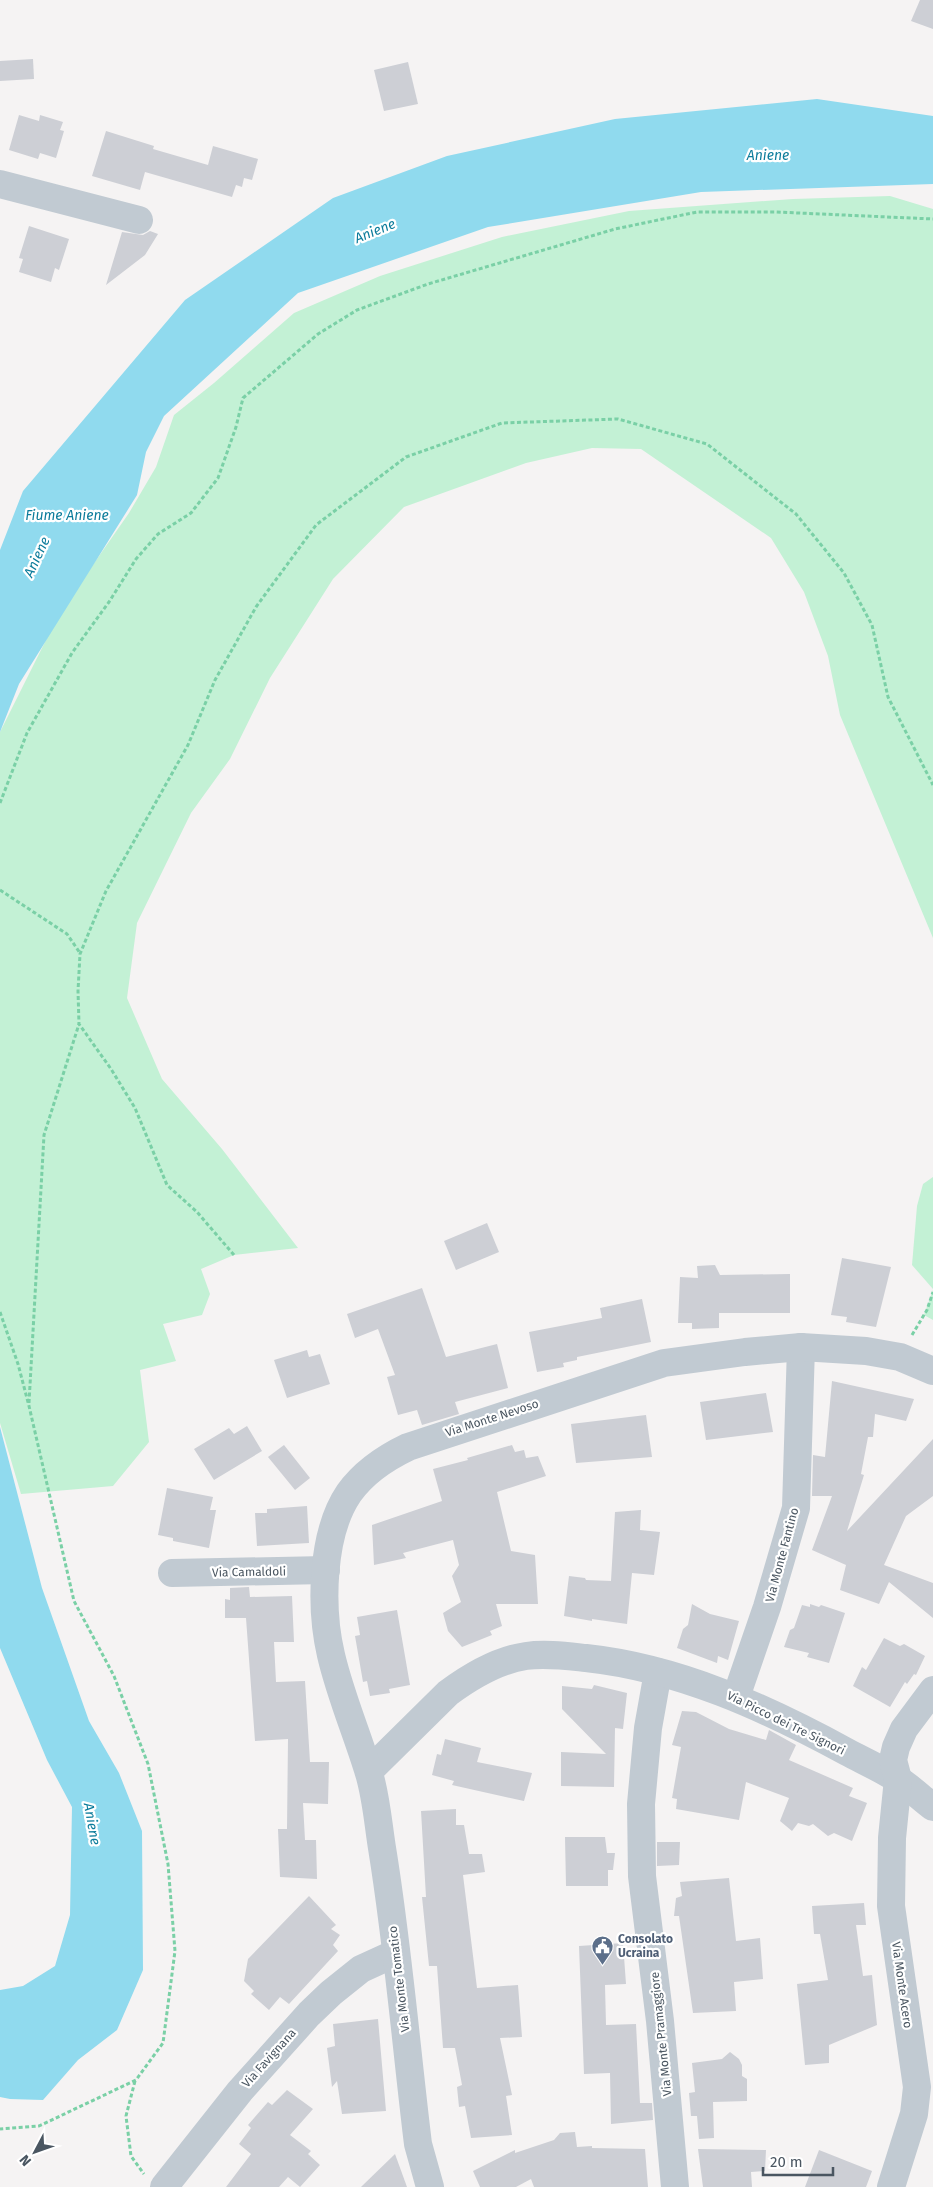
<svg xmlns="http://www.w3.org/2000/svg" width="933" height="2187" viewBox="0 0 933 2187" font-family="'Fira Sans',sans-serif">
<rect width="100%" height="100%" fill="#f5f3f3"/>
<g fill="#c3f1d5">
<path d="M890,196l43,13v729l-93,-223 -12,-59 -24,-64 -33,-54 -130,-89 -49,-1 -66,15 -122,44 -71,72 -63,99 -40,81 -39,54 -54,110 -10,75 35,81 60,70 76,99 -64,7 -33,14 9,25 -8,21 -39,9 13,37 -36,9 9,72 -36,44 -92,8 -21,-71v-691l60,-120 69,-99 27,-46 18,-52 40,-32 80,-70 86,-37 122,-39 127,-26 164,-12z"/>
<path d="M933,1177v112l-21,-24 5,-59 6,-22z"/>
<path d="M933,1290v30l-9,-5z"/>
</g>
<g fill="#90daee">
<path d="M817,99l116,17v68l-232,8 -213,35 -190,66 -134,123 -18,36 -9,43 -118,189 -19,48v-182l23,-59 162,-191 148,-102 114,-42 168,-37z"/>
<path d="M0,1427l42,161 47,133 30,52 23,58 1,139 -26,60 -39,30 -35,40 -33,-1 -10,-2v-107l23,-4 32,-20 15,-51 2,-108 -25,-47 -47,-112z"/>
</g>
<g fill="#cdcfd5">
<path d="M920,0h13v29l-22,-8z"/>
<path d="M33,59l1,20 -34,2v-20z"/>
<path d="M408,62l10,42 -34,7 -10,-41z"/>
<path d="M19,115l20,6 1,-6 23,7 -3,8 4,1 -8,27 -16,-5 -2,6 -29,-9z"/>
<path d="M106,131l48,15 -1,3 55,16 5,-19 45,13 -6,21 -8,-2 -2,9 -6,-2 -4,12 -87,-25 -5,18 -48,-14z"/>
<path d="M29,226l40,13 -10,31 -4,-2 -4,14 -32,-10 4,-13 -4,-1z"/>
<path d="M150,231l8,3 -13,21 -39,30 16,-53 21,3z"/>
<path d="M487,1223l12,29 -43,18 -12,-29z"/>
<path d="M842,1258l49,9 -15,60 -30,-5 1,-5 -16,-2z"/>
<path d="M715,1265l5,10 70,-1v39h-71v15l-27,1v-6h-14l2,-46 18,1 -1,-12z"/>
<path d="M422,1288l24,69 51,-13 11,44 -53,14 4,12 -37,11 -5,-15 -19,5 -11,-38 8,-2 -17,-46 -23,9 -8,-24z"/>
<path d="M642,1299l9,43 -74,15v3l-14,3 1,4 -27,5 -8,-40 73,-14 -2,-10z"/>
<path d="M307,1350l2,7 11,-3 10,30 -43,14 -13,-38z"/>
<path d="M832,1381l82,18 -8,22 -31,-7 -2,23h-5l-7,37 3,1 -17,56 86,-92v57l-27,20 -22,49 49,18v35l-44,-36 -10,22 -39,-14 6,-25 -34,-15 20,-54h-20l1,-41 12,2z"/>
<path d="M766,1393l7,39 -67,8 -6,-38z"/>
<path d="M646,1415l6,42 -76,6 -5,-39z"/>
<path d="M247,1426l15,25 -48,29 -20,-31 35,-21 5,6z"/>
<path d="M284,1445l26,33 -15,12 -27,-33z"/>
<path d="M512,1445l3,7 9,-2 2,8 12,-2 8,20 -49,16 14,59 24,4 3,49h-42l6,22 -12,5 2,4 -30,12 -14,-16 -5,-18 18,-11 -9,-26 7,-11 -6,-25 -50,13 3,5 -32,7 -2,-40 70,-24 -9,-32 35,-9 -1,-2z"/>
<path d="M167,1488l46,9 -3,13h6l-7,38 -36,-7v-3l-15,-3z"/>
<path d="M307,1506l2,37 -52,3 -2,-33h12v-4z"/>
<path d="M641,1510l-1,20 20,2 -6,43 -22,-2 -5,51 -35,-5v2l-28,-5 5,-40 16,2 1,2 25,1 4,-69z"/>
<path d="M249,1587l1,10 42,-1 2,46h-20l2,40 29,-1 5,81h19l-1,42 -25,-1 2,37h11l1,39 -37,-2 -2,-48h9l1,-90 -33,2 -9,-123h-21v-19l5,1v-12z"/>
<path d="M692,1604l18,10 29,7 -11,39 -10,-4 -1,7 -40,-15 6,-19 5,-4z"/>
<path d="M810,1604l9,3 2,-2 24,8 -16,50 -22,-6 2,-4 -25,-6 6,-17 4,-2 8,-23 8,2z"/>
<path d="M397,1610l13,75 -21,4 1,4 -20,3 -3,-15 -4,1 -8,-46 5,-1 -3,-18z"/>
<path d="M884,1638l16,8 4,-2 21,12 -9,19 -2,-1 -7,10 -2,-2 -15,25 -37,-21 9,-19 4,3z"/>
<path d="M594,1685l33,8 -4,36 -8,-1 -1,59 -53,-1v-34l45,2 -44,-45v-23l30,3z"/>
<path d="M682,1711l14,1 33,17 37,11 3,-10 27,15 -7,15 64,28 -4,8 18,7 -15,38 -18,-8 -6,3 -15,-12 -4,2 -11,-3 -6,8 -12,-10 9,-23 -43,-16 -7,38 -63,-11 1,-10 -5,-1 9,-51 -9,-2z"/>
<path d="M445,1739l36,9 -4,14 55,11 -8,28 -72,-16 2,-4 -22,-6 5,-21 4,1z"/>
<path d="M456,1809v16h8l5,29h13l3,18 -22,3 14,113 41,-3 4,52 -22,1 12,57 -6,1 6,39 -41,3 -6,-32 -6,1 -2,-20 5,-2 -7,-37h-12l-6,-82h-8l-7,-69h4l-5,-86z"/>
<path d="M565,1837h40l2,16h8l-2,17h-5v16h-42z"/>
<path d="M657,1842h23l-1,23 -22,1z"/>
<path d="M729,1878l7,63 24,-3 3,41 -29,3 2,29 -43,2 -14,-97h-5l2,-18 6,-2 -2,-14z"/>
<path d="M309,1896l27,29 -5,4 9,6 -7,10 5,6 -49,53 -9,-7 -11,13 -18,-16 3,-3 -10,-10 4,-22z"/>
<path d="M864,1903l2,22h-10l7,51 9,-1 5,50 -48,20v18l-24,2 -8,-81 31,-4 -8,-46h-6l-2,-28z"/>
<path d="M623,1943l3,41 -21,1 1,40 30,-1 4,79h12l1,17 -42,4 -1,-51 -26,1 -5,-128z"/>
<path d="M378,2019l8,92 -44,3 -5,-33 -5,6 -5,-39 8,-2 -2,-22z"/>
<path d="M730,2052l9,7 3,6v11l5,3v22l-34,1 1,36 -15,1 -2,-23h-6l-2,-23 6,-1 -3,-29 30,-4z"/>
<path d="M287,2090l26,19 -23,26 21,16 -3,3 12,11 -20,22 -12,-10 -9,10h-53l25,-33 -12,-10 12,-16 -3,-3 20,-23 4,3z"/>
<path d="M575,2132l2,15 15,-1v2l53,1 3,38h-114l-3,-8 -15,8h-36l-7,-16 42,-21v3l39,-13 6,-7z"/>
<path d="M698,2149l68,1 -1,21 -14,1 1,15h-49z"/>
<path d="M819,2150l53,21 -6,16h-61z"/>
<path d="M395,2154l12,33h-46z"/>
</g>
<g fill="none" stroke-linecap="round" stroke-linejoin="round">
<g stroke="#7ad0a6" stroke-width="3" stroke-dasharray="4 2.5" stroke-linecap="butt">
<path d="M0,803l27,-70 45,-80 37,-51 27,-43 22,-25 33,-21 27,-35 18,-51 7,-29 75,-64 39,-24 71,-26 187,-55 82,-17h79l157,7"/>
<path d="M0,890l67,44 13,19"/>
<path d="M234,1255l-37,-43 -30,-27 -32,-77 -24,-39 -32,-45 -1,-33 2,-37 26,-63 82,-146 27,-65 41,-73 60,-82 90,-68 96,-34 116,-4 89,25 89,70 48,59 28,52 16,72 45,88"/>
<path d="M0,1312l18,52 11,42 45,195 40,75 34,88 20,100 7,87 -12,92 -27,37 -97,46 -39,3"/>
<path d="M912,1335l15,-25 6,-18"/>
<path d="M29,1403l15,-268 35,-111"/>
<path d="M135,2081l-9,35 5,40 13,18"/>
</g>
<g stroke="#c1cad2" stroke-width="28">
<path d="M0,184l139,36"/>
<path d="M172,1573l154,-3"/>
<path d="M658,1672l-10,56 -7,76 1,72 18,145 15,166"/>
<path d="M736,1697l31,-90 29,-99 5,-161"/>
<path d="M369,1771l79,-78c23,-17 50,-33 78,-37 19,-3 41,0 60,2 93,10 180,50 261,94 17,9 35,17 50,27 13,8 24,19 36,28"/>
<path d="M164,2187l76,-96 69,-77 22,-21 30,-24 35,-16"/>
<path d="M430,2187l-12,-43c-12,-98 -20,-198 -36,-296 -4,-25 -6,-54 -14,-78 -12,-39 -28,-76 -37,-115 -11,-47 -10,-121 18,-162 15,-21 36,-35 59,-46l256,-84 81,-11 56,-5 65,4 34,6 33,14"/>
<path d="M891,2187l23,-73 3,-27 -26,-181 1,-68 6,-59 -5,-19 3,-13 8,-18 29,-39"/>
</g>
</g>
<defs>
<symbol id="civic-pin" viewBox="-11 -11 22 30"><path d="M0 17L-7.5 6A9.5 9.5 0 1 1 7.5 6Z" fill="#5c6f8a" stroke="#fff"/><path d="M-.6-6.5H3V-4.5H.6V-3L4-1V1h2V6H-6V1h2V-1L-.6-3ZM-1.2 2.5V6h2.4V2.5Z" fill="#fff"/></symbol>
</defs>
<g fill-rule="evenodd">
<use href="#civic-pin" x="590" y="1934" width="25" height="34"/>
</g>
<g text-anchor="middle" dominant-baseline="central" stroke-width="4.5" stroke-linejoin="round" paint-order="stroke">
<g font-size="12" fill="#4a5661" stroke="#fff">
<text transform="translate(492 1418) rotate(-18)">Via Monte Nevoso</text>
<text transform="translate(782 1555) rotate(-75)">Via Monte Fantino</text>
<text transform="translate(249 1572) rotate(-1)">Via Camaldoli</text>
<text transform="translate(786 1723) rotate(26)">Via Picco dei Tre Signori</text>
<text transform="translate(399 1979) rotate(-97)">Via Monte Tomatico</text>
<text transform="translate(902 1985) rotate(82)">Via Monte Acero</text>
<text transform="translate(661 2034) rotate(-96)">Via Monte Pramaggiore</text>
<text transform="translate(269 2058) rotate(-48)">Via Favignana</text>
</g>
<g font-size="12" font-weight="bold" fill="#4e5e75" stroke="#fff" text-anchor="start">
<text x="618" y="1939">Consolato<tspan x="618" dy="14">Ucraina</tspan></text>
</g>
<g font-size="14" font-style="italic" fill="#0c7c9b" stroke="#fff">
<text x="768" y="155">Aniene</text>
<text transform="translate(375 231) rotate(-22)">Aniene</text>
<text x="67" y="515">Fiume Aniene</text>
<text transform="translate(37 557) rotate(-65)">Aniene</text>
<text transform="translate(92 1824) rotate(80)">Aniene</text>
</g>
</g>
<g transform="translate(35 2152) rotate(229)" stroke="#ffffff" stroke-width="4" paint-order="stroke">
<path d="M0-4L9 19L0 12L-9 19Z" fill="#4a5661"/>
<text y="-8" font-size="14" font-weight="bold" text-anchor="middle" fill="#4a5661">N</text>
</g>
<path d="M763 2167v8h70v-8" fill="none" stroke="#4a5661" stroke-width="2.5"/>
<text x="770" y="2167" font-size="15" fill="#4a5661" stroke="#ffffff" stroke-width="4" paint-order="stroke">20 m</text>
</svg>
